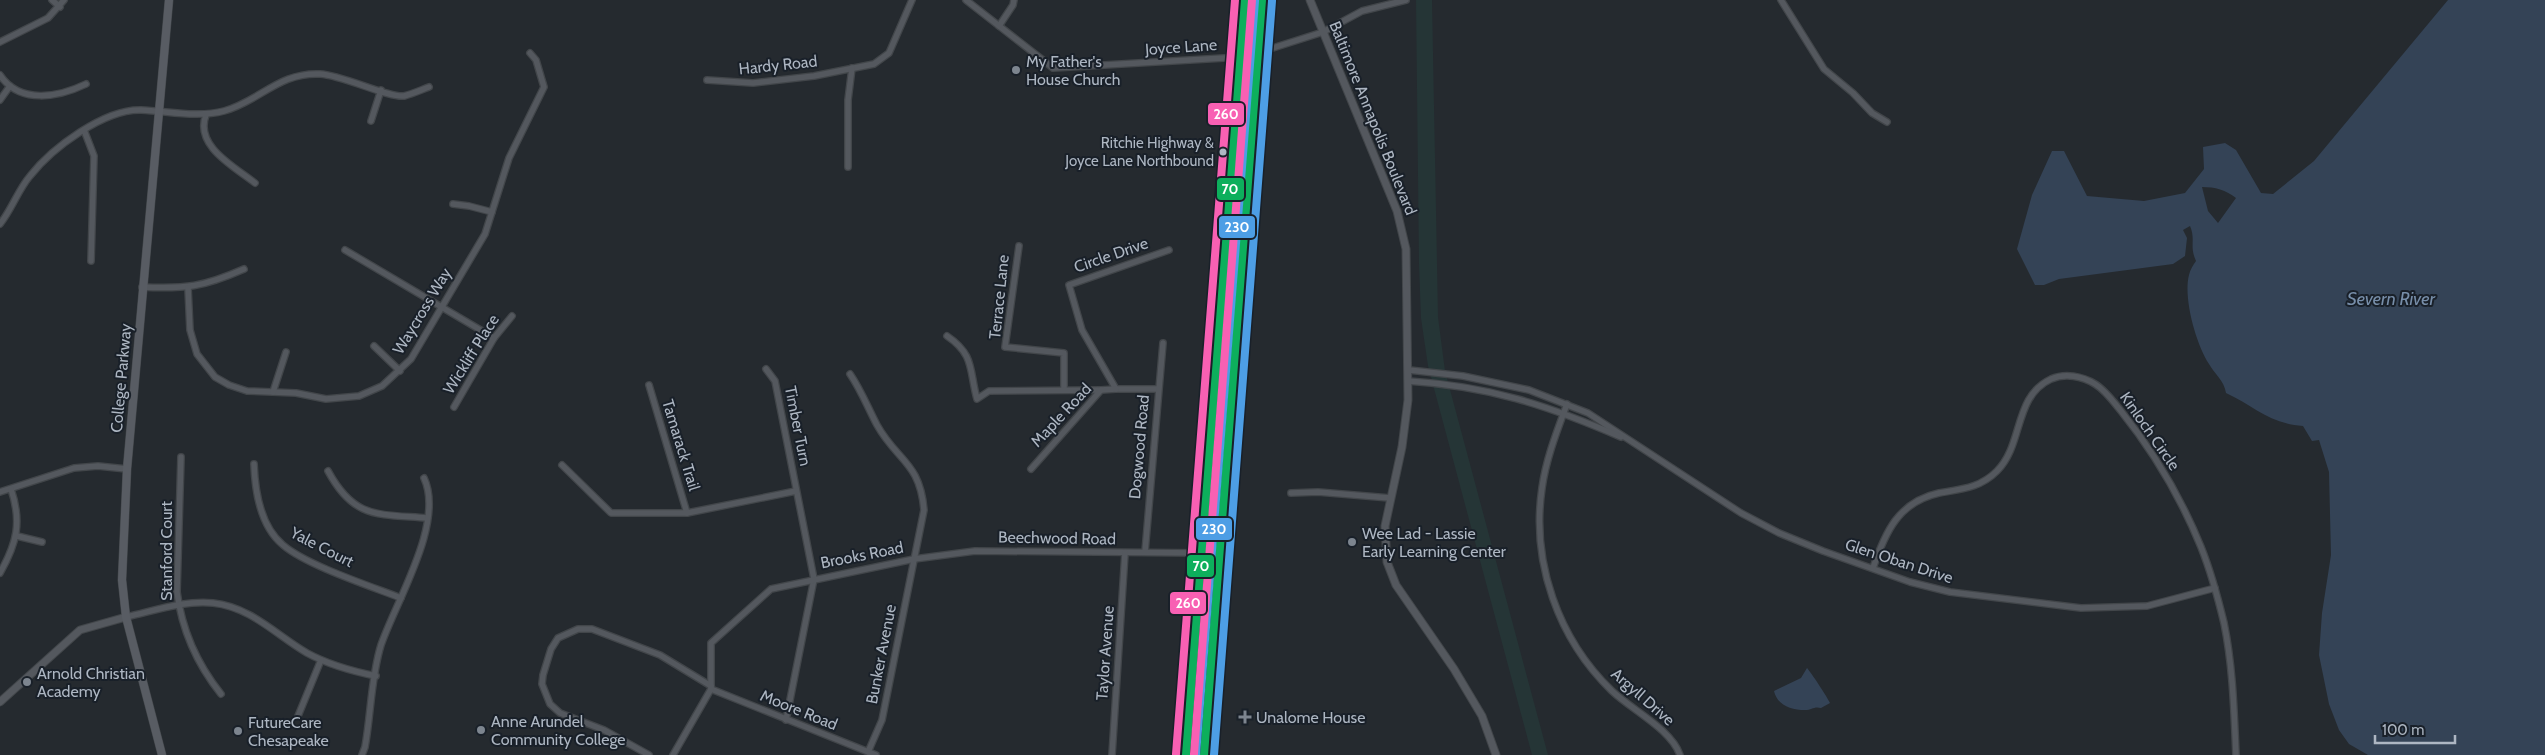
<svg xmlns="http://www.w3.org/2000/svg" width="2545" height="755" viewBox="0 0 2545 755" font-family="Cabin,sans-serif">
<rect width="100%" height="100%" fill="#252a2f"/>
<path fill="#253536" d="M1416,0h16l6,317 7,54 103,384h-16l-104,-389 -7,-48 -2,-54z"/>
<g fill="#344356" fill-rule="evenodd">
<path d="M2448,0h97v755h-177l-19,-11 -10,-14 -10,-26 -10,-49 3,-42 9,-58 -2,-83 -10,-32 -7,1 -9,-15c-33,-2 -49,-20 -77,-33 -2,-13 -11,-18 -17,-29 -13,-20 -26,-66 -20,-89 1,-5 4,-10 7,-14 -7,-15 0,-21 -6,-35l-7,4 4,8 -2,18 -12,8 -114,15 -15,6h-9l-18,-36 15,-54 20,-44h12l23,45 57,5 41,-8 19,-24 -1,-22 22,-4 11,7 25,43 12,1 41,-33zM2202,187c13,0 24,3 34,11l-18,25 -10,-12z"/>
<path d="M1807,668c3,3 21,30 23,35l-9,5c-7,-2 -9,2 -16,2 -14,0 -28,-5 -31,-19l27,-13z"/>
</g>
<g fill="none" stroke-linecap="round" stroke-linejoin="round">
<defs>
<g id="minor">
<path d="M52,0l8,7"/>
<path d="M966,0l87,68 188,-11"/>
<path d="M1781,0l43,69 29,24 19,20 15,9"/>
<path d="M999,26l14,-21 1,-5"/>
<path d="M0,42l48,-24 16,-18"/>
<path d="M1257,53l66,-21 39,-21 44,-11"/>
<path d="M0,75c20,30 59,22 86,9"/>
<path d="M707,80l46,3 61,-7 60,-12 15,-11 23,-53"/>
<path d="M0,100l10,-14"/>
<path d="M206,115c-12,31 29,52 49,68"/>
<path d="M371,121l10,-31"/>
<path d="M84,130l10,26 -3,105"/>
<path d="M848,167v-67l4,-32"/>
<path d="M453,204l16,2 23,6"/>
<path d="M0,224c12,-15 18,-34 30,-48 22,-28 74,-67 111,-66 27,1 56,8 83,1 36,-10 55,-39 96,-37 23,1 68,24 84,22 8,-2 17,-6 25,-9"/>
<path d="M1019,246l-14,101 59,6v37"/>
<path d="M345,250l149,88"/>
<path d="M142,287c44,2 61,0 102,-18"/>
<path d="M188,288l2,42 7,24 18,23 14,8 18,6 49,2 30,6 33,-3 23,-10 29,-27 74,-125 24,-76 35,-71 -8,-27 -6,-7"/>
<path d="M947,336c28,19 22,34 30,63l12,-8 112,-1"/>
<path d="M374,346l26,25"/>
<path d="M766,369l9,12 39,198 -28,141"/>
<path d="M1409,370l54,6 66,14 59,23 153,100 38,20 44,18 87,31 40,10 131,16 66,-2 68,-18"/>
<path d="M850,374c11,16 18,34 27,51 20,36 43,37 47,85l-42,210 -14,32"/>
<path d="M1408,381c81,5 139,24 213,56"/>
<path d="M649,385l38,128"/>
<path d="M1158,389h-42l-34,-59 -13,-45 100,-35"/>
<path d="M273,392l13,-40"/>
<path d="M1567,404c-10,27 -21,55 -25,84 -11,74 16,151 70,203 20,19 59,38 68,64"/>
<path d="M454,407l40,-69 18,-22"/>
<path d="M181,457l-4,135c5,39 20,72 44,102"/>
<path d="M254,464c1,28 6,62 29,81 23,20 87,41 118,53"/>
<path d="M562,465l49,48h76l109,-22"/>
<path d="M1031,469l70,-79 15,-1"/>
<path d="M328,471c26,48 49,43 99,47"/>
<path d="M0,492l74,-24 24,-2 29,3"/>
<path d="M1291,493l27,-1 72,6"/>
<path d="M17,536l25,6"/>
<path d="M1145,552l18,-209"/>
<path d="M1873,568c12,-35 25,-66 66,-75 23,-4 41,-5 58,-22 27,-27 16,-74 54,-92 14,-6 31,-3 44,5 10,6 18,17 26,27 33,41 60,87 80,136 10,25 17,51 23,76 9,44 10,88 12,132"/>
<path d="M0,573c17,-30 22,-51 11,-84"/>
<path d="M126,617c28,-6 58,-17 87,-14 38,4 63,32 94,50 22,12 44,18 69,23"/>
<path d="M711,689l165,66"/>
<path d="M298,716l23,-56"/>
<path d="M362,755l3,-8c6,-33 6,-70 16,-102 15,-44 64,-122 43,-167"/>
<path d="M649,755l-45,-25 -44,-17 -10,-9 -8,-20 1,-9 8,-26 7,-11 20,-9h14l68,26 51,31"/>
<path d="M673,755l38,-66v-46l60,-54 143,-30 61,-8 226,2"/>
<path d="M1112,755l13,-202"/>
</g>
<g id="tertiary">
<path d="M1310,0l87,211 9,38 2,151 -6,47 -17,79 2,36 9,23 58,84 28,47 14,39"/>
<path d="M0,702l80,-72 46,-13"/>
</g>
<path id="secondary" d="M162,755l-36,-138 -4,-37 5,-111 42,-469"/>
<g id="trunk">
<path d="M1186,755l59,-755"/>
<path d="M1204,755l58,-755"/>
</g>
</defs>
<use href="#minor" stroke="#42464a" stroke-width="8"/>
<use href="#tertiary" stroke="#42464a" stroke-width="9"/>
<use href="#secondary" stroke="#42464a" stroke-width="9"/>
<use href="#trunk" stroke="#41464b" stroke-width="12"/>
<use href="#minor" stroke="#54585e" stroke-width="5.5"/>
<use href="#tertiary" stroke="#54585e" stroke-width="7"/>
<use href="#secondary" stroke="#585c63" stroke-width="8"/>
<use href="#trunk" stroke="#585b5f" stroke-width="10"/>
<defs>
<g id="bus-1">
<path d="M1186,755l59,-755"/>
<path d="M1204,755l58,-755"/>
</g>
<g id="bus-2">
<path d="M1196,755l59,-754"/>
<path d="M1214,755l58,-754"/>
</g>
<g id="bus-3">
<path d="M1176,754l59,-754"/>
<path d="M1194,754l58,-754"/>
</g>
</defs>
<use href="#bus-1" stroke="#192029" stroke-width="11"/>
<use href="#bus-2" stroke="#192029" stroke-width="11"/>
<use href="#bus-3" stroke="#192029" stroke-width="11"/>
<use href="#bus-1" stroke="#0daf5c" stroke-width="8"/>
<use href="#bus-2" stroke="#4d9ee5" stroke-width="8"/>
<use href="#bus-3" stroke="#f860b3" stroke-width="8"/>
</g>
<g fill="#7d858f" stroke="#192029" stroke-width="2">
<circle cx="1016" cy="70" r="5"/>
<circle cx="1352" cy="542" r="5"/>
<circle cx="27" cy="682" r="5"/>
<path d="M1242.5 709.5h5v5h5v5h-5v5h-5v-5h-5v-5h5z"/>
<circle cx="481" cy="730" r="5"/>
<circle cx="238" cy="731" r="5"/>
</g>
<circle fill="#adb6c2" stroke="#192029" stroke-width="2" cx="1223" cy="152" r="4.5"/>
<g text-anchor="middle" dominant-baseline="central" stroke-width="4" stroke-linejoin="round" paint-order="stroke">
<g font-size="15" fill="#adb6c2" stroke="#192029" text-anchor="end">
<text x="1214" y="143">Ritchie Highway &amp;<tspan x="1214" dy="18">Joyce Lane Northbound</tspan></text>
</g>
<g font-size="16" fill="#adb6c2" stroke="#192029">
<text transform="translate(1181 47) rotate(-4)">Joyce Lane</text>
<text transform="translate(778 65) rotate(-6)">Hardy Road</text>
<text transform="translate(1373 118) rotate(68)">Baltimore Annapolis Boulevard</text>
<text transform="translate(1111 255) rotate(-19)">Circle Drive</text>
<text transform="translate(999 297) rotate(-84)">Terrace Lane</text>
<text transform="translate(422 311) rotate(-59)">Waycross Way</text>
<text transform="translate(471 354) rotate(-58)">Wickliff Place</text>
<text transform="translate(121 378) rotate(-85)">College Parkway</text>
<text transform="translate(1061 415) rotate(-47)">Maple Road</text>
<text transform="translate(798 426) rotate(79)">Timber Turn</text>
<text transform="translate(2150 431) rotate(55)">Kinloch Circle</text>
<text transform="translate(681 445) rotate(73)">Tamarack Trail</text>
<text transform="translate(1139 447) rotate(-85)">Dogwood Road</text>
<text transform="translate(1057 538) rotate(1)">Beechwood Road</text>
<text transform="translate(322 547) rotate(27)">Yale Court</text>
<text transform="translate(166 551) rotate(-90)">Stanford Court</text>
<text transform="translate(862 555) rotate(-11)">Brooks Road</text>
<text transform="translate(1899 561) rotate(18)">Glen Oban Drive</text>
<text transform="translate(1105 653) rotate(-86)">Taylor Avenue</text>
<text transform="translate(881 654) rotate(-79)">Bunker Avenue</text>
<text transform="translate(1643 697) rotate(41)">Argyll Drive</text>
<text transform="translate(799 710) rotate(22)">Moore Road</text>
</g>
<g font-size="16" fill="#adb6c2" stroke="#192029" text-anchor="start">
<text x="1026" y="61">My Father's<tspan x="1026" dy="18">House Church</tspan></text>
<text x="1362" y="533">Wee Lad - Lassie<tspan x="1362" dy="18">Early Learning Center</tspan></text>
<text x="37" y="673">Arnold Christian<tspan x="37" dy="18">Academy</tspan></text>
<text x="1256" y="717">Unalome House</text>
<text x="491" y="721">Anne Arundel<tspan x="491" dy="18">Community College</tspan></text>
<text x="248" y="722">FutureCare<tspan x="248" dy="18">Chesapeake</tspan></text>
</g>
<g font-size="18" font-style="italic" fill="#778ea9" stroke="#192029">
<text x="2391" y="299">Severn River</text>
</g>
</g>
<g stroke="#192029" stroke-width="2">
<rect x="1207" y="102" width="38" height="24" rx="5" fill="#f860b3"/>
<rect x="1216" y="177" width="29" height="24" rx="5" fill="#0daf5c"/>
<rect x="1218" y="215" width="38" height="24" rx="5" fill="#4d9ee5"/>
<rect x="1195" y="517" width="38" height="24" rx="5" fill="#4d9ee5"/>
<rect x="1186" y="554" width="29" height="24" rx="5" fill="#0daf5c"/>
<rect x="1169" y="591" width="38" height="24" rx="5" fill="#f860b3"/>
</g>
<g font-size="14" text-anchor="middle" font-weight="bold" fill="#fff">
<text x="1226" y="119">260</text>
<text x="1230" y="194">70</text>
<text x="1237" y="232">230</text>
<text x="1214" y="534">230</text>
<text x="1201" y="571">70</text>
<text x="1188" y="608">260</text>
</g>
<path d="M2375 735v8h80v-8" fill="none" stroke="#adb6c2" stroke-width="2.5"/>
<text x="2382" y="735" font-size="15" fill="#adb6c2" stroke="#192029" stroke-width="4" paint-order="stroke">100 m</text>
</svg>
